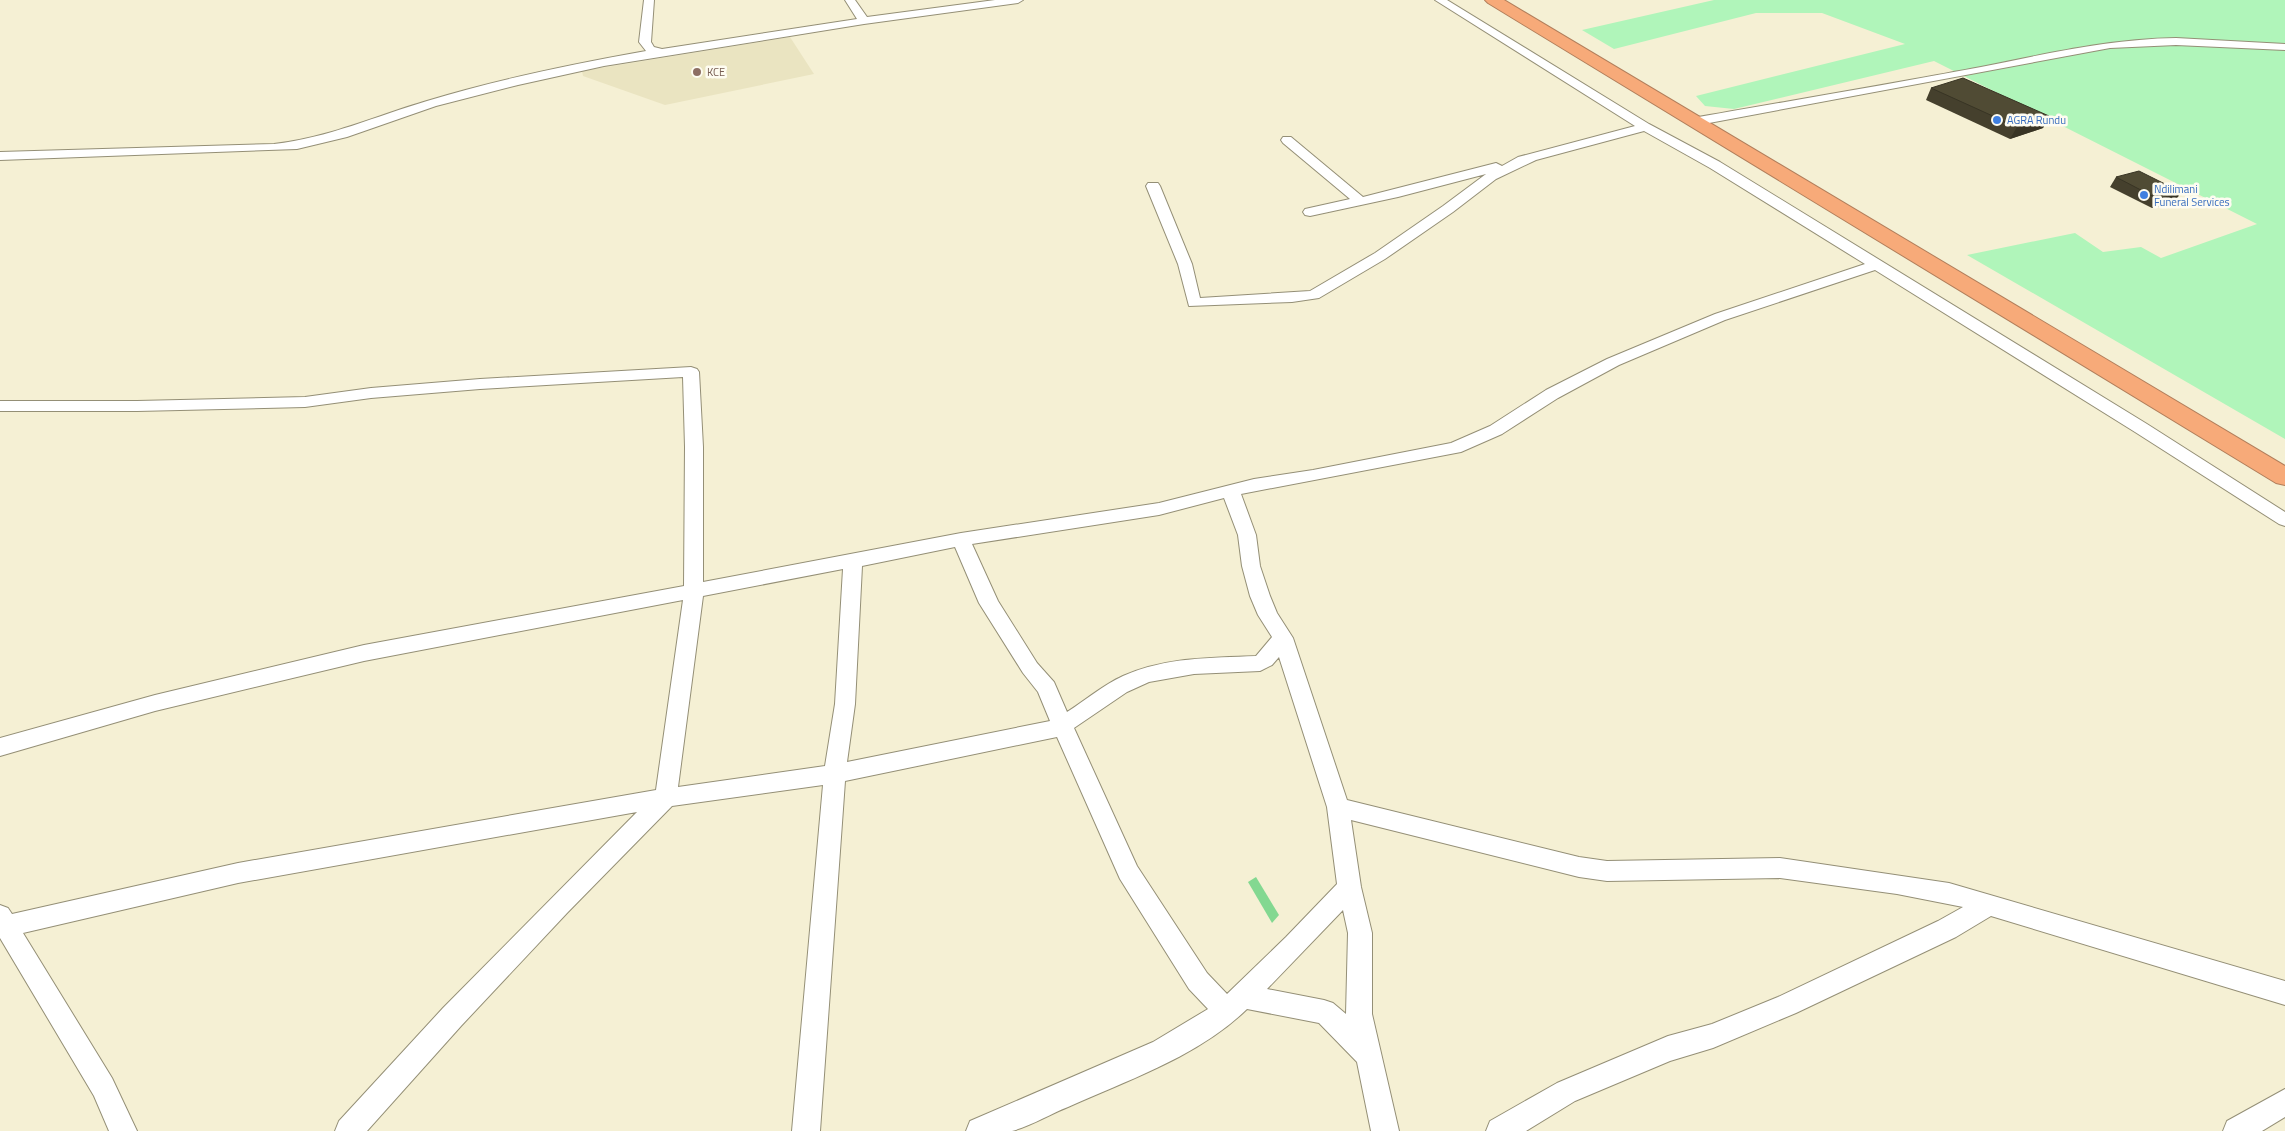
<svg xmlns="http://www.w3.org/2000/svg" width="2285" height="1131" viewBox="0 0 2285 1131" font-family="'Titillium Web',sans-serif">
<rect width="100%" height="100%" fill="#f5f0d4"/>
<path fill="#eae4c1" d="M790,37l24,37 -149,31 -82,-29 -1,-5z"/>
<path fill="#b0f5ba" d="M1714,0h571v439l-318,-184 108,-22 28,19 38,-5 20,11 96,-34 -323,-163 -200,48 -29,-3 -9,-10 209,-52 -83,-31h-66l-142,36 -32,-19z"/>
<path fill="#83d891" d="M1256,877l23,38 -7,8 -24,-41z"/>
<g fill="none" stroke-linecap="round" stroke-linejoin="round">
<defs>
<g id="street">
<path d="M644,0h10l-3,42 3,5 8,2 195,-30 -12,-19h10l12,17 128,-17h28l-5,3 -154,21 -260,42 -86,19 -82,21 -89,31 -50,12 -297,11v-8l274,-8c54,-6 102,-28 153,-43 72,-22 146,-37 219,-50l-7,-9z"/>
<path d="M1435,0h12l202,124 71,38 427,262 138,88v14l-6,-2 -144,-92 -260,-162 -150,50 -106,45 -61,33 -56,36 -41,18 -220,42 15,41 4,31 10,30 7,17 16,25 54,162 232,57 28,4 173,-3 169,25 336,98v24l-294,-89 -35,21 -160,76 -83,35 -43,13 -95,40 -49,30h-40l4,-10 67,-38 111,-47 44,-12 66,-27 160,-76 25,-14 -66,-13 -117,-16 -173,3 -28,-4 -228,-57 10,67 11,46v81l27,117h-28l-14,-69 -38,-39 -72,-14c-48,47 -119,71 -179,98 -18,7 -37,19 -56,24 -14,0 -32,0 -46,0l4,-10 183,-79 55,-33 -19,-20 -69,-110 -63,-142 -212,44 -25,350h-28l31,-346 -151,21 -105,107 -106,113 -94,105h-32l4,-10 104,-113 194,-196 -399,71 -215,50 89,145 25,53h-28l-15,-35 -94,-158v-33l8,3 4,6 226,-51 418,-73 27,-190 -319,61 -209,50 -155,45v-18l155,-43 209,-50 320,-59 1,-139 -2,-70 -203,12 -109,9 -66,9 -168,4h-137v-10h137l168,-4 66,-9 109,-9 211,-12 6,2 2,3 4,75v135l258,-49 198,-30 95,-24 59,-9 138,-27 39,-17 56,-36 61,-31 108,-45 150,-50 -155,-96 -66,-37 -108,29 -40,19 -43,33 -68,47 -66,39 -27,4 -103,4 -11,-42 -32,-78 2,-3h10l2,3 32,78 8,34 110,-7 65,-38 68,-47 43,-32 -88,23 -88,19 -5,-1 -2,-3 2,-3 45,-10 -67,-56 -2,-3 2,-3h8l72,60 133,-34 6,3 16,-9 117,-31zM1224,498l14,37 4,31 8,30 8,19 14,22 -16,19c-45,2 -91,1 -133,20 -20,9 -37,24 -56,36l-13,-30 -17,-19 -39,-62 -26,-57 187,-29zM955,547l24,56 44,70 15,19 12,29 -203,41 8,-58 7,-138zM843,569l-8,135 -10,62 -147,21 25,-191zM1279,657l48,150 10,77 -51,53 -59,57 -20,-21 -70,-107 -63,-138 53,-36 22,-10 45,-8 66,-3 12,-6zM1343,910l5,23 -2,81 -13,-11 -9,-3 -57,-11z"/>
<path d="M2176,38l109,6v6l-109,-5 -66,3 -417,78 -6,-4 6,-4c96,-17 192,-33 288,-51 65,-13 128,-28 195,-29z"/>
<path d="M2285,1089v28l-23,14h-39l4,-10z"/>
</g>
<path id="highway" d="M1485,0h19l781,466v19l-9,-2 -788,-480z"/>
</defs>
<use href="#street" stroke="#948f76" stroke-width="2"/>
<use href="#highway" stroke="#b17e5b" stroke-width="2"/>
<use href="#street" fill="#fff" fill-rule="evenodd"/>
<use href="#highway" fill="#f7aa79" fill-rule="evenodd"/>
</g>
<g fill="#45402d">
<path d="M1931,88l118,28 -6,12 -33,11 -84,-39z"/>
<path d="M2116,177l59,25 -23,6 -42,-21z"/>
</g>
<g fill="#383424">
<path d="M2049,116l-6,12 -33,11 7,-12z"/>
<path d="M2181,192l-6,10 -23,6 6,-9z"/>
</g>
<g fill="#504b34" stroke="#383424">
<path d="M1963,78l86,38 -32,11 -86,-39z"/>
<path d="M2139,171l42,21 -23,7 -42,-22z"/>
</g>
<circle fill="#8d6e63" stroke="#fefcf1" stroke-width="2" cx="697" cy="72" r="5"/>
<g fill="#3f7fe0" stroke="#fefcf1" stroke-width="2">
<circle cx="1997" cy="120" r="5"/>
<circle cx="2144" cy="195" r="5"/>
</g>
<g text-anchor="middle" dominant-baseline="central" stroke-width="5" stroke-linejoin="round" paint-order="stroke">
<g font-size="11" fill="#785e54" stroke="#fefcf1" text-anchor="start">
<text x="707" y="72">KCE</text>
</g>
<g font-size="11" fill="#366cbe" stroke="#fefcf1" text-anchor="start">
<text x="2007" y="120">AGRA Rundu</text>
<text x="2154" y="189">Ndilimani<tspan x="2154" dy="13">Funeral Services</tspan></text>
</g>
</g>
</svg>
